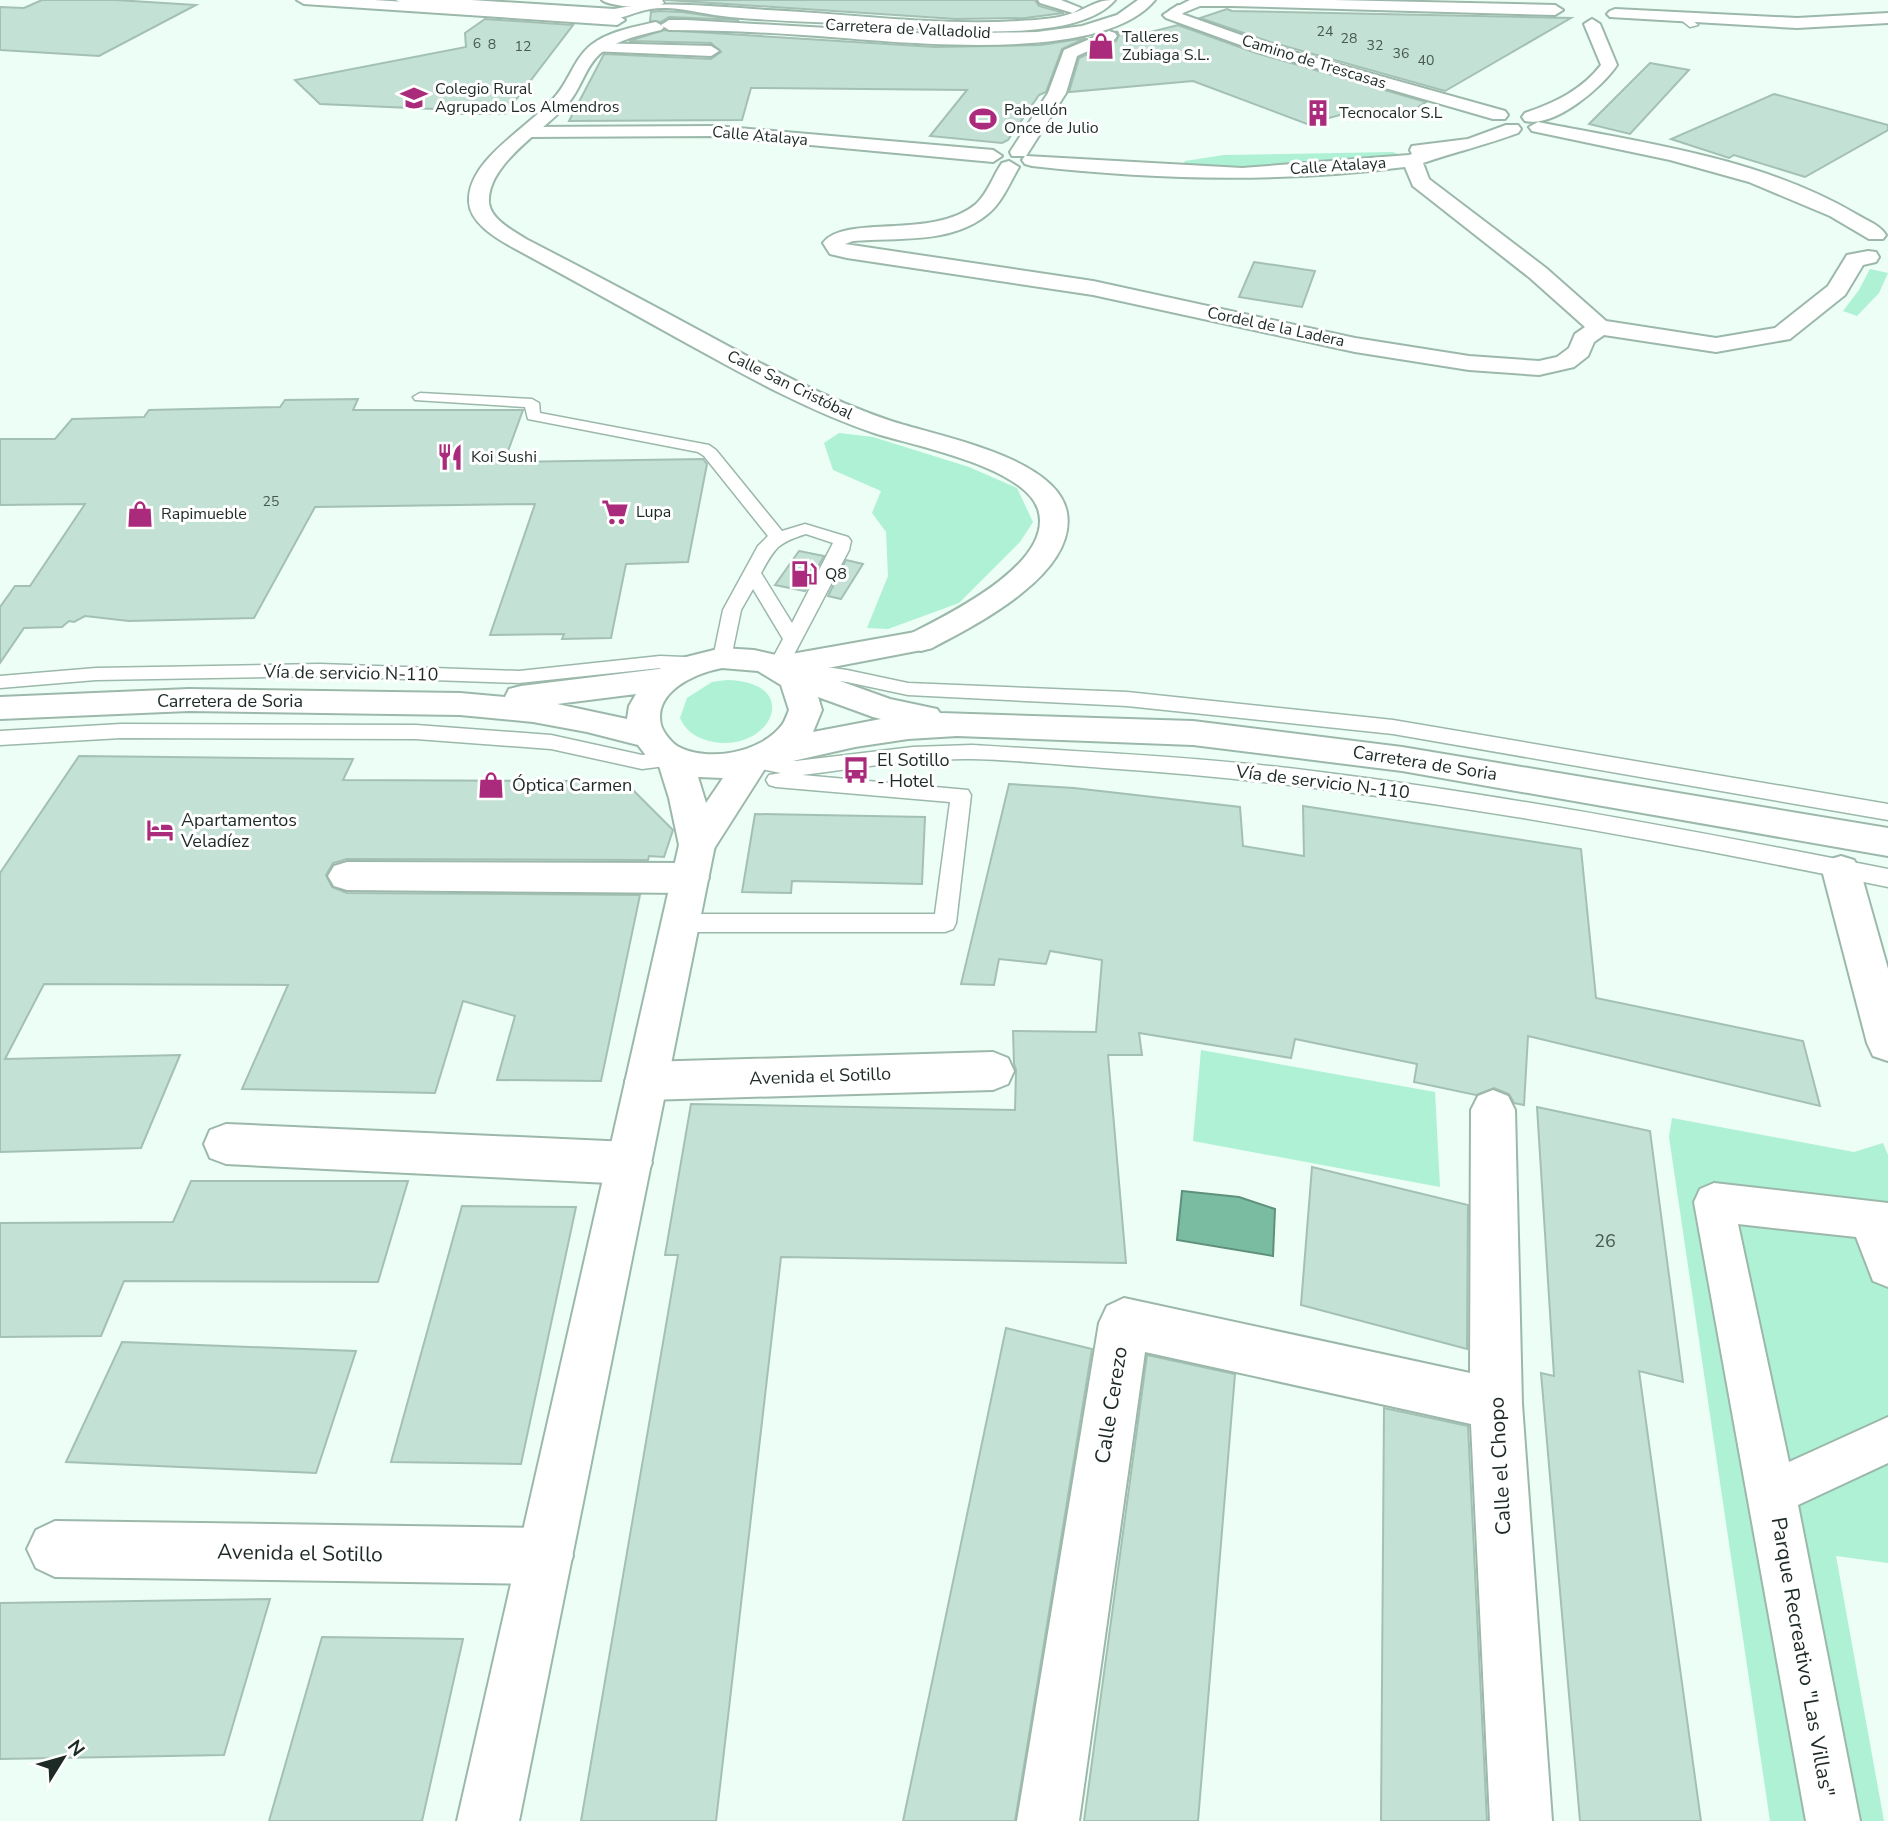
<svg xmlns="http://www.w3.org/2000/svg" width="1888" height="1821" viewBox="0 0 1888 1821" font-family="'Nunito Sans',sans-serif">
<rect width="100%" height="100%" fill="#ecfef5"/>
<g fill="#aef1d5">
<path d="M1393,152l9,4 -162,14 -52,-4 -4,-3 1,-2 39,-6z"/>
<path d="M1870,269l18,4 -9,20 -22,23 -14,-5 16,-21z"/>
<path d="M839,433l34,4 96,30 48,21 16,34 -13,20 -61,61 -71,26 -21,-1 21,-52 -2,-44 -14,-19 9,-22 -48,-21 -9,-27z"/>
<path d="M727,680c77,2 44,72 -13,62 -16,-3 -27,-9 -34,-24l7,-20 25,-16z"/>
<path d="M1201,1050l234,42 5,95 -247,-46z"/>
<path d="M1672,1118l182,34 29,-9 5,12v408l-52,-7 48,265h-114l-101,-684z"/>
</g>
<path fill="#7abca1" stroke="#5e907c" stroke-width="2" d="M1182,1191l57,6 36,12 -2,47 -96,-16z"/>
<g fill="#c3e1d4" stroke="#a4c0b4" stroke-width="2">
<path d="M42,0h74l80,5 -97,51 -99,-6v-43l24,1z"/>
<path d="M665,0h370l4,6 25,7 -39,5 -69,1z"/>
<path d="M1227,9l5,2 339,7 -126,73 -175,-49 -70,-24z"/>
<path d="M660,11l22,1 57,8 -70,-3 -8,5 -11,-1 1,-9z"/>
<path d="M485,19l88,6 -68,89h-50l1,-4 -136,-6 -25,-24 171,-33 -1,-14z"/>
<path d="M1178,25l78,28 170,49 -18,11 -18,6 -28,-10 -55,15 -114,-43 -124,11 10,-34 37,-17 3,-6 -3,-4 11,7z"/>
<path d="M664,30l271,17 106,-2 45,-7 -24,11 -16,43 -7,3 -31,45 -6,3 -72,-7 37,-46 -216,-2 -9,32 -173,1 35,-67 107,5 10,-7 -10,-9 -82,-2z"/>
<path d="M1650,63l39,7 -59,64 -41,-10z"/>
<path d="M1774,94l114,31v5l-83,47 -71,-22 -5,3 -58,-19z"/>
<path d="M1254,262l61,9 -13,36 -63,-10z"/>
<path d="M358,399l-5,11h170l-19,52 199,-3 4,5 -19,98 -62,2 -15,74 -49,1 2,-5 -74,1 45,-131 -220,3 -61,111 -125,3 -44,-5 -11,6 -5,-1 -7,6 -38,1 -24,35v-56l15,-21h15l55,-82 -85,1v-66h55l17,-20 72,-2 5,-7 131,-3 5,-7z"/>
<path d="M799,551l25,5 -19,35 -30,-6z"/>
<path d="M846,560l17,4 -22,35 -13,-3z"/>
<path d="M79,756l274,3 -10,21 239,1 49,7 42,42 -9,27 -15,-1 -1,4 -301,-1 -14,4 -7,12 6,12 15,6 293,2 -39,186 -104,-1 18,-64 -52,-15 -28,92 -193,-4 46,-104 -244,-1 -39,75 175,-4 -39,93 -141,4v-279z"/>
<path d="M1009,784l65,4 166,19 3,39 61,10 -1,-50 278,43 15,149 207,43 17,65 -292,-70 -4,69 -10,-2 -5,-9 -15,-6 -18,7 -62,-13 3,-18 -122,-25 -4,19 -152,-25 3,22h-34l18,208 -345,-6 -65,564h-135l97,-566h-13l26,-151 324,6 1,-40 -2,-6 -1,-33 83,1 6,-72 -52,-9 -4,13 -47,-5 -5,26 -33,-1z"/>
<path d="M755,814l170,3 -3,67 -130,-3 -1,12 -49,-1z"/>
<path d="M1537,1107l113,24 33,251 -44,-11 62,450h-121l-39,-448 13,3z"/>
<path d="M1312,1167l156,38 -1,144 -166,-44z"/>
<path d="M191,1181h217l-30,101 -254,-1 -23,55 -101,1v-114l173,-1z"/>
<path d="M462,1206l114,1 -55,257 -130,-2z"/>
<path d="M1006,1328l86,21 -77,472h-112z"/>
<path d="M122,1342l234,9 -40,122 -250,-11z"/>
<path d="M1147,1355l88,19 -37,447h-114z"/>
<path d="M1384,1408l84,18 19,395h-106z"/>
<path d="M270,1599l-46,156 -224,4v-156z"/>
<path d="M322,1637l141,2 -41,182h-153z"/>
</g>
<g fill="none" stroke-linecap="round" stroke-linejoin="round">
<defs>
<g id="service">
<path d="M1680,15h6l12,10 -8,2 -10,-8z"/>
<path d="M420,393l112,6 7,4 1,10 169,32 7,5 66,81 23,-7 43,13 3,4 -2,9 -59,112 57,8 61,13 219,9 266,28 495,84v16l-495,-86 -266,-28 -219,-11 -61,-13 -69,-9 -7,-2 -3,-4 15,-28 -30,-50 -12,21 -10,48 -2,4h-14l-2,-4 10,-48 35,-64 10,-10 -64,-80 -6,-4 -170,-33 -3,-12 -110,-7 -2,-3zM806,534l27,9 -41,80 -31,-50c14,-25 16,-30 45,-39z"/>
<path d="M660,656l48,2 2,4 -2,4 -48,2 -141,15 -199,-7 -224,4 -96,8v-12l96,-8 224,-4 199,7z"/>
<path d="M121,724l295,1 135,10 91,20 32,-3 7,2 3,5 -3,5 -39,5 -91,-20 -135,-10 -295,-1 -121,7v-14z"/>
<path d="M972,745c116,7 233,12 348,27 191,24 380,60 568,97v18c-259,-53 -520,-102 -784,-119 -44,-3 -88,-8 -132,-9 -57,-1 -114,9 -170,16l166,15 3,5 -15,128 -3,6 -8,3h-265l-8,-3 -3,-6 3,-6 8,-3h255l15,-112 -174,-15 -7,-2 -3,-5 3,-5 12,-2 -36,-7 -3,-5 3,-5 7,-2 44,7 117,-14z"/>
</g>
<path id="pedestrian" d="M1714,1183l174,20v84l-15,-6 -17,-44 -118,-13 51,238 99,-45v46l-90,42 62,316h-54l-112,-619 6,-13z"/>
<g id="minor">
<path d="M297,0h77l243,15 8,5 -8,5 -313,-21z"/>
<path d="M602,0h60l2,3c-8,7 -54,4 -62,-3z"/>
<path d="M1038,0h23l20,8 -8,5 -33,-10z"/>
<path d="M1138,0h17c-56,68 -270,40 -352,35 -45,-3 -89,-5 -134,-5l-8,-5 8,-5h17l246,14 105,-2 45,-6 35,-11z"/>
<path d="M1190,0h143l222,5 8,5 -8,5 -323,-9h-32l-22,9 -8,-5z"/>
<path d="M1615,9l182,9 91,-5v10l-91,5 -187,-11 -3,-3 3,-3z"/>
<path d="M1592,19l8,5 17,41c-15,23 -63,63 -92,56l-3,-4 3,-4c29,-10 57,-23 76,-48l-17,-41z"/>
<path d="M1109,31l6,2 2,3 -2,3 -38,17 -11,37 -40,63 216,12 167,-13 3,-1 -2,-4 2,-4 56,-7 38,-14h12l3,4 -3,4c-32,12 -63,19 -95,30l6,16 117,89 60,53 110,17 59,-10 53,-42 19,-31 21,-4 8,1 3,5 -3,5 -13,3 -18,30 -55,44 -74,13 -112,-17 -10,7 -6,14 -14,11 -35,8 -70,-5 -114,-18 -262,-57 -246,-37 -17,-4 -7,-11c21,-29 111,-3 153,-39 12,-11 17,-28 26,-41l7,-2 10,6c-9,15 -16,34 -30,46 -37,32 -91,24 -136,28l-8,3 248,37 262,57 114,18 70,5 18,-4 12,-9 6,-14 10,-7 -55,-49 -117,-92 -8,-19c-126,16 -247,13 -373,-1l-7,-2 -3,-4 3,-4h-13l-2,-4 38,-59 16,-43z"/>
<path d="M596,43l115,3 8,5 -8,5 -121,-5 -2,-3z"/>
<path d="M715,126l278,24 9,6 -9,6 -278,-26 -188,1 -9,-5 9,-5z"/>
<path d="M1841,856l13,4 6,10 28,99v92l-15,-5 -6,-13 -45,-173 6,-10z"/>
<path d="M347,862l343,1 13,5 6,10 -6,10 -13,5 -343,-3 -13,-4 -6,-10 6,-10z"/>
<path d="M993,1052l15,6 6,13 -6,13 -15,6 -347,10 -15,-6 -6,-13 6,-13 15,-6z"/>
<path d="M1493,1090l15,6 7,14 7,294 30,417h-62l-19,-397 -326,-72 -66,469h-62l82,-498 8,-17 17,-8 346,75 1,-263 7,-14z"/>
<path d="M226,1124l403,18 16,6 7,15 -7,15 -16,6 -403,-20 -16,-6 -6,-14 6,-14z"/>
<path d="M55,1521l490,7 20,8 8,20 -8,20 -20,8 -490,-7 -19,-9 -9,-19 9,-19z"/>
</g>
<g id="tertiary">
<path d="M1178,5l8,5 -4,4 87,31 236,66 3,4 -3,4h-12l-236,-68 -91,-33 -3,-3z"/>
<path d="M1538,122c106,21 223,36 318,92 10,6 24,11 30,21l-3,4h-14l-39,-23 -81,-34 -79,-22 -138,-29 -3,-4z"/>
<path d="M697,831l13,4 5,10 -196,976h-62l222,-976 5,-10z"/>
</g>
<path id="secondary" d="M656,22l8,5 -3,3c-20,5 -42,9 -59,22 -16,13 -20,34 -32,49 -22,28 -84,62 -81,102 2,17 25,28 37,36 60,31 119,62 178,94 61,33 122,66 187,88 45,15 167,36 176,92 10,61 -91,112 -135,135l-11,3 -11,-3 -5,-7 5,-7c37,-19 146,-71 128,-125 -15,-43 -124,-63 -164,-76 -65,-22 -126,-56 -186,-89 -59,-33 -117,-65 -176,-97 -16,-9 -42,-24 -43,-45 -2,-45 66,-77 89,-109 12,-15 17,-35 33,-48 18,-14 43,-18 65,-23z"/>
<g id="trunk">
<path d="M396,0h75l143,9c46,-9 104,-2 153,1 83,4 168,16 251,11 19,-1 40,-2 58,-9 16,-6 21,-12 39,-12 -41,48 -193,28 -252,24 -44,-2 -89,-3 -133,-7 -21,-2 -42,-8 -63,-9 -20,-1 -33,6 -51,11l-213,-15z"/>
<path d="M921,631l11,3 5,7 -5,7 -120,23 78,28 47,10 3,4 253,8 209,26 486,81v28l-486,-85 -209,-26 -236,-9 -49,3 -53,8 -89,20 -56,88 -13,4 -13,-4 -5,-10 -10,-47 -10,-32 -8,-4 -13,-17 -51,-13 -54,-10 -73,-7 -271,-4 -189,8v-22l189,-8 271,4 45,4 4,-8 12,-3 138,-17 19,-10 44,-11 32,2 26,6zM722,668l36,3 23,14 8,25c-2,5 -4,11 -7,15 -21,28 -75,38 -105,21 -6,-4 -14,-14 -16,-21 -8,-34 35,-52 61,-57zM636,694l-7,12 -2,13 -70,-15zM818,697l55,20 8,2 -68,13 9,-22zM698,777l25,1 -17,25z"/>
</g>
</defs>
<use href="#service" stroke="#9cb8ab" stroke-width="3"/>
<use href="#pedestrian" stroke="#9cb8ab" stroke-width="4"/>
<use href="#minor" stroke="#9cb8ab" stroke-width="4"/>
<use href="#tertiary" stroke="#9cb8ab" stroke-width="4"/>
<use href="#secondary" stroke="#9cb8ab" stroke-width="4"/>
<use href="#trunk" stroke="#9cb8ab" stroke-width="4"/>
<use href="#service" fill="#fff" fill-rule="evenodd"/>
<use href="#pedestrian" fill="#fff" fill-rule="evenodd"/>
<use href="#minor" fill="#fff" fill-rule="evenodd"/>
<use href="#tertiary" fill="#fff" fill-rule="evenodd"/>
<use href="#secondary" fill="#fff" fill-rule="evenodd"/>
<use href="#trunk" fill="#fff" fill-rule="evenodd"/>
</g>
<defs>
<symbol id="shop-bare" viewBox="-9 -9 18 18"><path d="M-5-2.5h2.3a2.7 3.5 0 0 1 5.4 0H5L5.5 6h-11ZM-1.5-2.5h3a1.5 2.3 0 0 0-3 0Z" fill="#aa2b7b" stroke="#fff" stroke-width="2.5" paint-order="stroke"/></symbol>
<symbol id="school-bare" viewBox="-9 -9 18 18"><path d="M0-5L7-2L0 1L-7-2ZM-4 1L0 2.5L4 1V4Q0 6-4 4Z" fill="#aa2b7b" stroke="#fff" stroke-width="2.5" paint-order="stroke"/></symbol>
<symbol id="building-bare" viewBox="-9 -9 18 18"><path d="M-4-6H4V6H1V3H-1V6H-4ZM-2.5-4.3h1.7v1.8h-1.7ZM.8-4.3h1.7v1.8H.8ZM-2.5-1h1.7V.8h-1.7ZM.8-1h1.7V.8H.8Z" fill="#aa2b7b" stroke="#fff" stroke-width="2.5" paint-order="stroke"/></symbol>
<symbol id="stadium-bare" viewBox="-9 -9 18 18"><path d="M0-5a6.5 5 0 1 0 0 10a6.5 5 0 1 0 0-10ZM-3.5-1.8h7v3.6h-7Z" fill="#aa2b7b" stroke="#fff" stroke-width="2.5" paint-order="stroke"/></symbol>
<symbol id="restaurant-bare" viewBox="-9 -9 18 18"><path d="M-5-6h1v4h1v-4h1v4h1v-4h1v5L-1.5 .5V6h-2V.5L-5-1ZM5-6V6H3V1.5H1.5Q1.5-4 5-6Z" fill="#aa2b7b" stroke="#fff" stroke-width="2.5" paint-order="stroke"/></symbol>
<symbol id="supermarket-bare" viewBox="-9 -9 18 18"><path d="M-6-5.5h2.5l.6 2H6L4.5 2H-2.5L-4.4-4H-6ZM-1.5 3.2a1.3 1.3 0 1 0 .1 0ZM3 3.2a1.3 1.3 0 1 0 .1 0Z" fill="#aa2b7b" stroke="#fff" stroke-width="2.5" paint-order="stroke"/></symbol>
<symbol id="fuel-bare" viewBox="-9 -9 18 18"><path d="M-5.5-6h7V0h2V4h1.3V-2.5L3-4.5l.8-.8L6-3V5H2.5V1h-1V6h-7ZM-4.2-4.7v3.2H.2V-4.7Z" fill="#aa2b7b" stroke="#fff" stroke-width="2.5" paint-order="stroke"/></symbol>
<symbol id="bus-bare" viewBox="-9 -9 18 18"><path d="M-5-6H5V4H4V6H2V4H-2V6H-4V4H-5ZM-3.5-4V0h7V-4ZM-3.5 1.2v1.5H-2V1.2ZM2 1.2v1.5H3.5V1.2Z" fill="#aa2b7b" stroke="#fff" stroke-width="2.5" paint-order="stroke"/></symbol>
<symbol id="hotel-bare" viewBox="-9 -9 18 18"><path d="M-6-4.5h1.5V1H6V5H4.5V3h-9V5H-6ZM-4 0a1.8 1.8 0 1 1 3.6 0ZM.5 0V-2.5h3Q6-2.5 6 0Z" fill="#aa2b7b" stroke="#fff" stroke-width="2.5" paint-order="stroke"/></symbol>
</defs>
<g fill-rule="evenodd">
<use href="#shop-bare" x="1082" y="27" width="38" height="38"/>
<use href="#school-bare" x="395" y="79" width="38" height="38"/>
<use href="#building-bare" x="1299" y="94" width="38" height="38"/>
<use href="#stadium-bare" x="964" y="100" width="38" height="38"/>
<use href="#restaurant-bare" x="431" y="438" width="38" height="38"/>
<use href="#supermarket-bare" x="596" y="493" width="38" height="38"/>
<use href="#shop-bare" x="121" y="495" width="38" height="38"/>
<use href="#fuel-bare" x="785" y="555" width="38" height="38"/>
<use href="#bus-bare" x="837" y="751" width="38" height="38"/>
<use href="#shop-bare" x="472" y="766" width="38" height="38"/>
<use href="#hotel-bare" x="141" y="811" width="38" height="38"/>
</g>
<g text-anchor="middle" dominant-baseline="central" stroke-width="6" stroke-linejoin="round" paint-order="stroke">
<g font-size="14" fill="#475851">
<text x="1325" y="31">24</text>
<text x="1349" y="38">28</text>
<text x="477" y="43">6</text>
<text x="492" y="44">8</text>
<text x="1375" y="45">32</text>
<text x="523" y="46">12</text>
<text x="1401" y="53">36</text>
<text x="1426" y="60">40</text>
<text x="271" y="501">25</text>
</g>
<g font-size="16" fill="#1e2a25" stroke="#fff">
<text transform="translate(908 29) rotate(3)">Carretera de Valladolid</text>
<text transform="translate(1314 62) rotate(17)">Camino de Trescasas</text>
<text transform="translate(760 136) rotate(5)">Calle Atalaya</text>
<text transform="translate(1338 166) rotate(-4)">Calle Atalaya</text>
<text transform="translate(1276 327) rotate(12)">Cordel de la Ladera</text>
<text transform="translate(790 385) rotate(26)">Calle San Cristóbal</text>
</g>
<g font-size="16" fill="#1e2a25" stroke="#fff" text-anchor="start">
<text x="1122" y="37">Talleres<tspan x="1122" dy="18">Zubiaga S.L.</tspan></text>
<text x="435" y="89">Colegio Rural<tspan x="435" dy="18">Agrupado Los Almendros</tspan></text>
<text x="1004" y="110">Pabellón<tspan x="1004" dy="18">Once de Julio</tspan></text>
<text x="1339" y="113">Tecnocalor S.L</text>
<text x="471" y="457">Koi Sushi</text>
<text x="636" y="512">Lupa</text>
<text x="161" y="514">Rapimueble</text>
<text x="825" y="574">Q8</text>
</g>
<g font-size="18" fill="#1e2a25" stroke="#fff">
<text transform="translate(351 673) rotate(1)">Vía de servicio N-110</text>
<text x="230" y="701">Carretera de Soria</text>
<text transform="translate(1425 763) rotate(9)">Carretera de Soria</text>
<text transform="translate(1323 782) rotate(7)">Vía de servicio N-110</text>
<text transform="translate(820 1076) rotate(-2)">Avenida el Sotillo</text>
</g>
<g font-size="18" fill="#1e2a25" stroke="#fff" text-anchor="start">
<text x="877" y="760">El Sotillo<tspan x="877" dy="21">- Hotel</tspan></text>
<text x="512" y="785">Óptica Carmen</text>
<text x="181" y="820">Apartamentos<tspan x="181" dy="21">Veladíez</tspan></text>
</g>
<g font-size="18" fill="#475851">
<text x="1605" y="1241">26</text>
</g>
<g font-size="21" fill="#1e2a25" stroke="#fff">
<text transform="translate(1111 1405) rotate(-81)">Calle Cerezo</text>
<text transform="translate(1500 1466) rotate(-93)">Calle el Chopo</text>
<text transform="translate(300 1553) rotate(1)">Avenida el Sotillo</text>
<text transform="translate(1803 1657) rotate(80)">Parque Recreativo "Las Villas"</text>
</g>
</g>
<g transform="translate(63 1758) rotate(53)" stroke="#ffffff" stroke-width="5" paint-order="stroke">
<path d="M0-5L12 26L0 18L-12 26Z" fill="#1e2a25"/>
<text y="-10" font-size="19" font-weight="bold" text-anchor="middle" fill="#1e2a25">N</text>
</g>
</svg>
